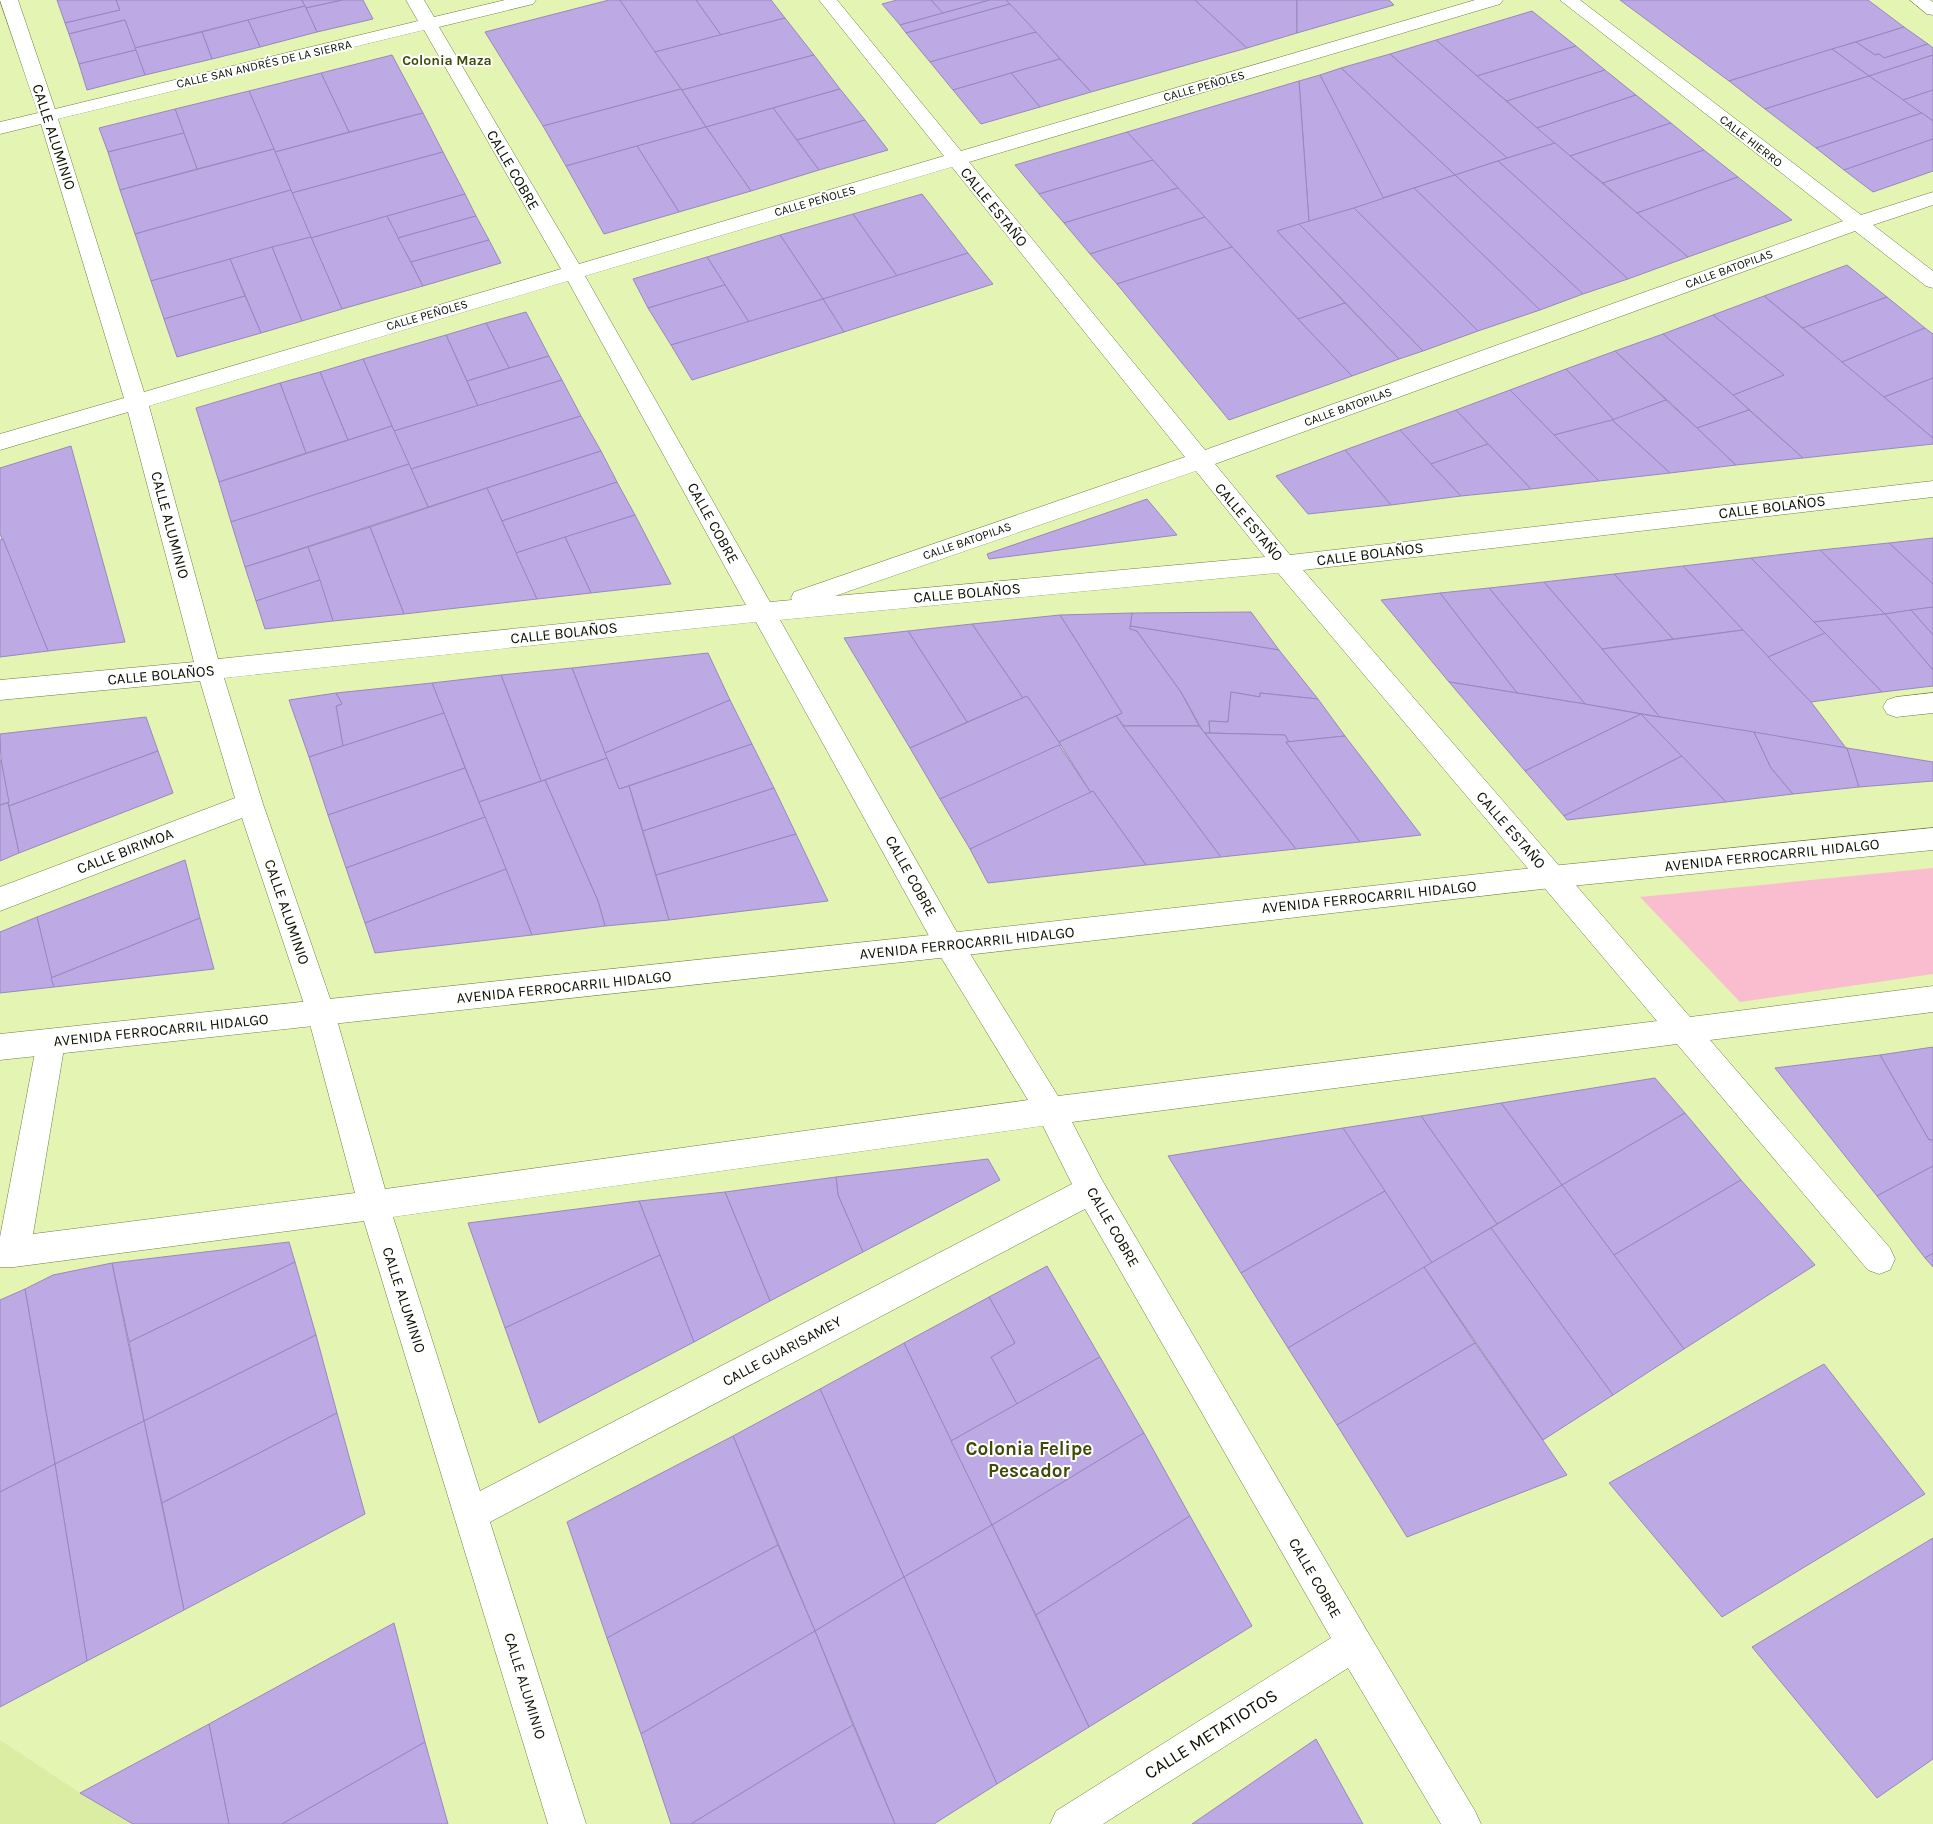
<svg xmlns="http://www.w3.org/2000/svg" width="1933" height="1824" viewBox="0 0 1933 1824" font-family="Karla,sans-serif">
<rect width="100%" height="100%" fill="#e4f4b3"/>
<path fill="#dbeca3" d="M0,1740l80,53 53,31h-133z"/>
<path fill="#f9bdcf" d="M1933,868v106l-193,28 -100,-105z"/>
<g fill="#bdaae5" stroke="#9987c0">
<path d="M57,0h59l4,10 -55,13z"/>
<path d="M116,0h186l3,6 -170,42 -10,-28 -56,14 -4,-11 55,-13z"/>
<path d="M302,0h41l-37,8z"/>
<path d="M343,0h20l10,19 -56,13 -11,-24z"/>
<path d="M609,0h11l61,89 -138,37 -58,-94z"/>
<path d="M620,0h76l25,35 -66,17z"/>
<path d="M696,0h75l14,18 -64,17z"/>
<path d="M897,0h34l12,13 -43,12 -18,-21z"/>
<path d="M931,0h59l-47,13z"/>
<path d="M990,0h16l4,4 -104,29 -6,-8z"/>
<path d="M1006,0h189l52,48 -156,44z"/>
<path d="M1195,0h102v33l-50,15z"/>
<path d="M1297,0h92l5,5 -97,28z"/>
<path d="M1620,0h248l36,27 -175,54z"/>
<path d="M1010,4l26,28 -106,30 -24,-29z"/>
<path d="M305,6l12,26 -57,15 -12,-27z"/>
<path d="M1532,11l44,35 -99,30 -41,-36z"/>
<path d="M785,18l29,37 -132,35 -27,-38z"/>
<path d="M125,20l11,30 -57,14 -10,-30z"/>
<path d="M248,20l12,27 -48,12 -10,-27z"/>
<path d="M1904,27l24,17 -44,14 -5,-4 -4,1 -19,-13z"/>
<path d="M202,32l10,27 -67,16 -10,-27z"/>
<path d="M1036,32l24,27 -107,31 -23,-28z"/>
<path d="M1436,40l41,36 78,67 -48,15 -117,-104z"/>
<path d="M1856,42l19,13 4,-1 5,4 44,-14 5,4v7l-64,21 -37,-27z"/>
<path d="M1576,46l29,24 -98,31 -30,-25z"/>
<path d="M1832,49l37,27 -104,33 -36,-28z"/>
<path d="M136,50l9,25 -58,15 -8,-26z"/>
<path d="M1390,54l117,104 -52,17 -114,-107z"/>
<path d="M392,55l31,58 -74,19 -28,-59z"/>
<path d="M814,55l26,34 -134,38 -24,-37z"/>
<path d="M1933,55v35l-30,10 -34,-24z"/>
<path d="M1060,59l31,33 -51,15 -29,-34z"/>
<path d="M1341,68l114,107 -73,23 -62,-123z"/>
<path d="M1605,70l31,25 -99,33 -30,-27z"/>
<path d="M321,73l28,59 -74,20 -26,-61z"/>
<path d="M1011,73l29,34 -59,17 -28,-34z"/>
<path d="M1320,75l64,124 -75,23 -10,-141z"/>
<path d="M1869,76l53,37 -106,35 -51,-39z"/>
<path d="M1299,81l10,141 -32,9 68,72 -47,16 -171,-187z"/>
<path d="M681,89l25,38 -140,39 -23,-40z"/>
<path d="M840,89l25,31 -68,20 -24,-32z"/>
<path d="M1933,90v31l-30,-21z"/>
<path d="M249,91l25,58 -77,20 -22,-60z"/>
<path d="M1636,95l35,28 -101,33 -33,-28z"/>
<path d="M773,108l46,62 -68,21 -45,-64z"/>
<path d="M175,109l9,24 -76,19 -9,-24z"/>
<path d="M423,113l20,39 -151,41 -17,-41z"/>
<path d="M1922,113l11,8v18l-89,31 -28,-22z"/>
<path d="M865,120l23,30 -69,20 -22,-30z"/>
<path d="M1671,123l33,27 -101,33 -33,-27z"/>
<path d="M706,127l45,64 -72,21 -42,-66z"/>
<path d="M1127,132l26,28 -114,34 -24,-29z"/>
<path d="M184,133l13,36 -77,21 -12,-38z"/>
<path d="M1933,139v32l-60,21 -29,-22z"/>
<path d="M1555,143l82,70 51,44 -60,22 -130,-118z"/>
<path d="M637,146l42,66 -75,22 -38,-68z"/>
<path d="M274,149l17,41 -156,44 -15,-44z"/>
<path d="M1704,150l34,27 -101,36 -34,-30z"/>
<path d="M443,152l22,42 -154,44 -19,-45z"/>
<path d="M1153,160l25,28 -114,35 -25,-29z"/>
<path d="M1498,161l130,118 -45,15 -128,-119z"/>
<path d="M1455,175l128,119 -43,16 -126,-122z"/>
<path d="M1738,177l54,43 -104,37 -51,-44z"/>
<path d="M1178,188l27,29 -115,37 -26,-31z"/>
<path d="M1414,188l126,122 -62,21 -124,-123z"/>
<path d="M291,190l20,47 -160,44 -16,-47z"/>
<path d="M465,194l11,22 -78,22 -11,-22z"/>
<path d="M922,194l46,59 -71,23 -44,-62z"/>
<path d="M1354,208l124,123 -55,20 -124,-127z"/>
<path d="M853,214l44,62 -74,23 -43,-64z"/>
<path d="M387,216l36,70 -81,23 -31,-71z"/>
<path d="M476,216l13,24 -78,22 -13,-24z"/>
<path d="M1205,217l27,30 -115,37 -27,-30z"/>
<path d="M1299,224l124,127 -24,8 -122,-128z"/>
<path d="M780,235l43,64 -74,23 -42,-65z"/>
<path d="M311,237l31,72 -40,12 -30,-74z"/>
<path d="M489,240l12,23 -78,23 -12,-24z"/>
<path d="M272,247l30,74 -41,12 -31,-74z"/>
<path d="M1232,247l66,72 54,57 -123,44 -112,-136z"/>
<path d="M968,253l25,31 -149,48 -21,-33z"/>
<path d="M707,257l18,28 -77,23 -15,-29z"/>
<path d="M230,259l15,37 -81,23 -13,-38z"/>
<path d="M1847,265l40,32 -84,31 -39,-32z"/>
<path d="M725,285l24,37 -78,23 -23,-37z"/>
<path d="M245,296l16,37 -84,24 -13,-38z"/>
<path d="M1764,296l169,142v6l-130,14 -70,-63 51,-20 -71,-60z"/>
<path d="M1887,297l38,31 -83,34 -39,-34z"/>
<path d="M823,299l21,33 -152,48 -21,-35z"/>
<path d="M1345,303l54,56 -47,17 -54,-57z"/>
<path d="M526,312l23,44 -40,12 -23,-45z"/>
<path d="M1713,315l71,60 -51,20 -70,-61z"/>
<path d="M486,323l23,45 -42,13 -21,-46z"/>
<path d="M1925,328l8,6v44l-49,19 -42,-35z"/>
<path d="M1663,334l70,61 16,15 -52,18 -82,-77z"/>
<path d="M446,335l32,71 -84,25 -31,-72z"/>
<path d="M1615,351l51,49 -52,20 -48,-51z"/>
<path d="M549,356l13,24 -84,26 -11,-25z"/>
<path d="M363,359l29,67 -44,14 -28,-68z"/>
<path d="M1566,369l48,51 -60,15 -44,-45z"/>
<path d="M320,372l28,68 -42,13 -26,-70z"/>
<path d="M1933,378v60l-49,-41z"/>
<path d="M562,380l19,36 -170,53 -17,-38z"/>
<path d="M280,383l26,70 -87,29 -23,-74z"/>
<path d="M1510,390l44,45 45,46 -68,8 -75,-79z"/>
<path d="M1666,400l31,28 39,37 -66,8 -58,-53z"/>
<path d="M1456,410l32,34 -57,20 -31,-34z"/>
<path d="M1749,410l54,48 -67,7 -39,-37z"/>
<path d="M581,416l20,35 -173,56 -17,-38z"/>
<path d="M1612,420l58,53 -71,8 -45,-46z"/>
<path d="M392,426l17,38 -178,58 -12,-40z"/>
<path d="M1400,430l31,34 30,32 -70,9 -46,-55z"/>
<path d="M1488,444l43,45 -70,7 -30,-32z"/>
<path d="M71,446l54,196 -77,9 -48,-117v-66z"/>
<path d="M1345,450l46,55 -83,9 -32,-38z"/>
<path d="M601,451l16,31 -115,39 -15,-33z"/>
<path d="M409,464l19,43 -183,60 -14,-45z"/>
<path d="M617,482l18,33 -119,38 -14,-32z"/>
<path d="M487,488l50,111 -133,15 -34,-87z"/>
<path d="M1147,499l30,36 -188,24 -2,-5z"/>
<path d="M635,515l36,69 -80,9 -26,-56z"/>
<path d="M370,527l34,87 -71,7 -25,-74z"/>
<path d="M565,537l26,56 -54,6 -21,-46z"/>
<path d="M1933,538v46l-44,-41z"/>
<path d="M3,539l45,112 -48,6v-117z"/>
<path d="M1889,543l44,41v23l-48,7 -65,-64z"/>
<path d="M308,547l12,33 -64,21 -11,-34z"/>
<path d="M1820,550l65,64 -71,8 -63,-64z"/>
<path d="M1751,558l63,64 11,11 -57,24 -85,-91z"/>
<path d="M1683,566l60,64 -70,9 -59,-65z"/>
<path d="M1614,574l59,65 -71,10 -58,-67z"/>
<path d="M320,580l13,41 -68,8 -9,-28z"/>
<path d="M1544,582l58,67 58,68 -75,-13 -96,-116z"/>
<path d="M1489,588l96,116 -68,-11 -77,-100z"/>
<path d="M1440,593l77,100 -68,-11 -68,-82z"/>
<path d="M1933,607v28l-22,-25z"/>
<path d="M1911,610l22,25v35l-48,-56z"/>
<path d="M1251,612l28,38 -149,-24 2,-13z"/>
<path d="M1132,613l-2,16 7,2 44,61 18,34h-75l-8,-10 6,-3 -62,-98z"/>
<path d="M1885,614l48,56v16l-51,6 -68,-70z"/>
<path d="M1060,615l62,98 -63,29 -32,-46 -4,2 -51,-74z"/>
<path d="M972,624l51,74 -56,24 -59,-91z"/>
<path d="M1130,626l149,24 39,49 -58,-6v4l-29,-5 -3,30 -19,-1 1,12h-6l-23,-41 -44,-61 -7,-2z"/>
<path d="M1743,630l68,72 35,46 -186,-31 -58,-68z"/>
<path d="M908,631l59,91 -57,26 -66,-110z"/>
<path d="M1825,633l57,59 -71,10 -43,-45z"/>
<path d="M708,653l22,47 -125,53 -33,-85z"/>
<path d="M572,668l35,90 -66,23 -40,-106z"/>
<path d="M501,675l40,106 -62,21 -47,-119z"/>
<path d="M1449,682l136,22 56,10 -116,57z"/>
<path d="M432,683l12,30 -101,33 -7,-40 6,-2 -6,-11z"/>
<path d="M1231,692l29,5v-4l58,6 27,37 -56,6 -4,-7 -75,-2 -1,-12 19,1z"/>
<path d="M336,693l6,11 -6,2 7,40 -34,11 -20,-57z"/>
<path d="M1027,696l34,49 -121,54 -30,-51z"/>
<path d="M730,700l22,44 -133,45 -14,-36z"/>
<path d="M444,713l21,55 -137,47 -19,-58z"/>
<path d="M1641,714l41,42 -118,60 -39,-45z"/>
<path d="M1641,714l113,18 17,36 22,26 -67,8z"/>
<path d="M1116,716l7,10 98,131 -75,8 -53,-74 -2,2 -32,-51z"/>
<path d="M146,717l12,34 -149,55 -8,-46 -1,-26z"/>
<path d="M1123,726h76l97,123 -75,8z"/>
<path d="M1754,732l93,16 12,39 -66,7 -22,-26z"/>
<path d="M1205,733l80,2 4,7h-3l74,100 -64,7z"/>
<path d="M1345,736l76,99 -61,7 -74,-100z"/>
<path d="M752,744l22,44 -131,43 -14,-45z"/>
<path d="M1059,745l32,48 -121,56 -30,-50z"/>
<path d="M1847,748l86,14v19l-74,6z"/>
<path d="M158,751l15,42 -154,60 -10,-47z"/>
<path d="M1682,756l44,46 -159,18 -3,-4z"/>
<path d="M607,758l12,31 10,-3 40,134 -64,6 -7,-25 -53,-121z"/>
<path d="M1,760l8,42 -9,3v-45z"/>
<path d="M465,768l20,49 -139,51 -18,-53z"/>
<path d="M545,780l53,121 7,25 -73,9 -53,-133z"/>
<path d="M774,788l22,46 -140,41 -13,-44z"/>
<path d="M1093,791l53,74 -158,18 -18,-34z"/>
<path d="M8,803l11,50 -19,8v-56z"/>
<path d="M485,817l21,52 -141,54 -19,-55z"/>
<path d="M796,834l32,67 -159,19 -13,-45z"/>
<path d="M185,860l15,58 -149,60 -14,-61z"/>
<path d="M506,869l26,66 -157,18 -10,-30z"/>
<path d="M37,917l17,70 -54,6v-61z"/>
<path d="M200,918l14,51 -160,18 -3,-9z"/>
<path d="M1933,1047v93h-4l-49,-85z"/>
<path d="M1880,1055l49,85h4v26l-56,30 -102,-128z"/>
<path d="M1655,1078l30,35 -123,72 -61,-82z"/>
<path d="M1501,1103l61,82 -65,39 -76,-108z"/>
<path d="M1685,1113l56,67 -127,75 -52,-70z"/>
<path d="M1421,1116l76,108 -65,39 -89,-135z"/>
<path d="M1343,1128l42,63 -144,82 -73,-117z"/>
<path d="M988,1159l12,21 -137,72 -25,-57 -2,-18z"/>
<path d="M1933,1166v87l-8,5 -48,-62z"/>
<path d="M836,1177l2,18 25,57 -93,49 -45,-109z"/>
<path d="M1741,1180l74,85 -131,84 -70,-94z"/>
<path d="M1562,1185l122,164 -71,46 -122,-167z"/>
<path d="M1385,1191l47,72 -144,85 -47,-75z"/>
<path d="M725,1192l45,109 -76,41 -55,-141z"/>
<path d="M639,1201l21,54 -155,73 -37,-105z"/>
<path d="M1491,1228l122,167 -70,45 -119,-173z"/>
<path d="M289,1242l6,20 -166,80 -17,-79z"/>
<path d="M1933,1253v14l-8,-9z"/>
<path d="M660,1255l34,87 -155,81 -34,-95z"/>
<path d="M295,1262l21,73 -172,86 -15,-79z"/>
<path d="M112,1263l32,158 -89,43 -30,-175 28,-14z"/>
<path d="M1047,1266l53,91 -83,47 -26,-47 24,-14 -26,-46z"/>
<path d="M1424,1267l51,76 -138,82 -49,-77z"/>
<path d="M25,1289l30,175 -55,28v-192z"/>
<path d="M989,1297l26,46 -24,14 26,47 -66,37 -47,-98z"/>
<path d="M316,1335l21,78 -175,90 -18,-82z"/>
<path d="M904,1343l88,182 -88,52 -84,-188z"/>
<path d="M1475,1343l92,132 -160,62 -70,-112z"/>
<path d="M1100,1357l44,76 -152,92 -41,-84z"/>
<path d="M1824,1364l101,130 -203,123 -113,-134z"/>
<path d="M820,1389l84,188 -89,54 -82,-195z"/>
<path d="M337,1413l28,101 -181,96 -22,-107z"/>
<path d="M144,1421l40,189 -97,51 -32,-197z"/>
<path d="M1144,1433l46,83 -154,99 -44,-90z"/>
<path d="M733,1436l45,109 -171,93 -40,-116z"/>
<path d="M55,1464l32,197 -87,46v-215z"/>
<path d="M1190,1516l62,110 -163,101 -53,-112z"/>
<path d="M992,1525l97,202 -92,57 -93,-207z"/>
<path d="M1933,1538v221l-56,39 -125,-151z"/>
<path d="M778,1545l37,86 -174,103 -34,-96z"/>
<path d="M904,1577l93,207 -63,40h-39l-80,-193z"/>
<path d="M394,1623l31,119 -143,82h-53l-20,-100z"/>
<path d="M815,1631l38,94 -162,99h-20l-30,-90z"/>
<path d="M209,1724l20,100h-96l-53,-31z"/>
<path d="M853,1725l42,99h-204z"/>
<path d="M1316,1739l47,85h-171z"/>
<path d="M425,1742l23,82h-166z"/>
</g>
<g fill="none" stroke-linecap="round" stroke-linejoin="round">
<defs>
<g id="minor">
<path d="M0,0h18l37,109 363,-88 -12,-21h18l10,17 71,-17h31l-3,4 -94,23 140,237 365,-108 -125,-156h18l124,151 514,-151h28l-3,4 -531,158 236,288 638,-229 -283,-221h20l281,215 72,-23v13l-60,20 60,46v17l-7,-2 -71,-55 -640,233 75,91 643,-74v16l-630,73 387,447 243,-31v26l-223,28 180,208 5,11 -5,11 -11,4 -11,-4 -191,-226 -605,78 30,58 265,451 108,180 6,13h-40l-93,-156 -245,156h-53l6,-13 275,-173 -246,-429 -595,313 96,302h-38l-184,-603 -350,46h-14v-30l37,-195 4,-9 10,-4 10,4 4,9 -32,192 322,-41 -48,-180 -65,-195 -242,93v-24l235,-89 -35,-117 -200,19v-20l194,-18 -66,-250 -128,38v-16l124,-36 -83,-274 -41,10v-12l38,-9zM424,30l137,239 -417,123 -86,-273zM952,167l233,290 -391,135 -3,6 1,2 -22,2 -185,-326zM568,281l178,324 -528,54 -69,-253zM1196,471l69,86 -430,39zM1278,573l379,448 -599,75 -99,-160 -179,-316zM756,622l183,332 89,146 -643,89 -50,-176 -72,-209 -39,-126zM1043,1126l29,58 -592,307 -87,-274z"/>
<path d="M1910,0h20l3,2v13l-6,-1z"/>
<path d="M1933,693v20l-37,4 -9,-3 -4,-7 4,-7 9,-3z"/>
</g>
<path id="major" d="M1933,828v22l-382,38 -602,69 -949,103v-26l949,-101 602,-67z"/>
</defs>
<use href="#minor" stroke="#6f7c3f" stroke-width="1"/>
<use href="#major" stroke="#6f7c3f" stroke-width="1"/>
<use href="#minor" fill="#fff" fill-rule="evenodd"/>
<use href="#major" fill="#fff" fill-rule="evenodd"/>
</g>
<g text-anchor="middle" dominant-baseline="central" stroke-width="4" stroke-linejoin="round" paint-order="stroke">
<g font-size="12" fill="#0b1000" stroke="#fff">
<text transform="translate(264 64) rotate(-13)">CALLE SAN ANDRÉS DE LA SIERRA</text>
<text transform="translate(1204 86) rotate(-16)">CALLE PEÑOLES</text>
<text transform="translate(1751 141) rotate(38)">CALLE HIERRO</text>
<text transform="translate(815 201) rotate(-16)">CALLE PEÑOLES</text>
<text transform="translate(1729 269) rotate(-20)">CALLE BATOPILAS</text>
<text transform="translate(427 315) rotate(-16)">CALLE PEÑOLES</text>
<text transform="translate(1348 407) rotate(-20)">CALLE BATOPILAS</text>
<text transform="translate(967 541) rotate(-19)">CALLE BATOPILAS</text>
</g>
<g font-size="14" font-weight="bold" fill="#3f4a08" stroke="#fff">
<text x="447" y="60">Colonia Maza</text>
</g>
<g font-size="15" fill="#0b1000" stroke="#fff">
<text transform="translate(54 137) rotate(72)">CALLE ALUMINIO</text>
<text transform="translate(513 170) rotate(60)">CALLE COBRE</text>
<text transform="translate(994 207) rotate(51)">CALLE ESTAÑO</text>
<text transform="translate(1772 507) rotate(-7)">CALLE BOLAÑOS</text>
<text transform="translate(1249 522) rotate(50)">CALLE ESTAÑO</text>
<text transform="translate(713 523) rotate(61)">CALLE COBRE</text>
<text transform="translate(170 525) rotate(75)">CALLE ALUMINIO</text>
<text transform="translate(1370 554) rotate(-7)">CALLE BOLAÑOS</text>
<text transform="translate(967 593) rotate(-5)">CALLE BOLAÑOS</text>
<text transform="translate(564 633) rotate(-6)">CALLE BOLAÑOS</text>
<text transform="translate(161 675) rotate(-5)">CALLE BOLAÑOS</text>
<text transform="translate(1511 830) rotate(49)">CALLE ESTAÑO</text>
<text transform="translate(125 851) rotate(-21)">CALLE BIRIMOA</text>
<text transform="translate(1772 855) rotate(-6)">AVENIDA FERROCARRIL HIDALGO</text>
<text transform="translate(911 876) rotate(61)">CALLE COBRE</text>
<text transform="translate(1369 897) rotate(-6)">AVENIDA FERROCARRIL HIDALGO</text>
<text transform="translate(287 912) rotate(71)">CALLE ALUMINIO</text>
<text transform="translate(967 943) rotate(-6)">AVENIDA FERROCARRIL HIDALGO</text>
<text transform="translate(564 987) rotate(-6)">AVENIDA FERROCARRIL HIDALGO</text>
<text transform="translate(161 1030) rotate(-6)">AVENIDA FERROCARRIL HIDALGO</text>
<text transform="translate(1113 1227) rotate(60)">CALLE COBRE</text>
<text transform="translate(404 1300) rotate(72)">CALLE ALUMINIO</text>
<text transform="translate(782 1351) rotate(-28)">CALLE GUARISAMEY</text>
<text transform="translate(1315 1578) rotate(60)">CALLE COBRE</text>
<text transform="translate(525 1686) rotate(73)">CALLE ALUMINIO</text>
</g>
<g font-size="18" fill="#0b1000" stroke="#fff">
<text transform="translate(1211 1734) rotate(-32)">CALLE METATIOTOS</text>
</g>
<g font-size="19" font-weight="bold" fill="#3f4a08" stroke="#fff">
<text x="1029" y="1449">Colonia Felipe<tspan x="1029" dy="22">Pescador</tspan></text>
</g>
</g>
</svg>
